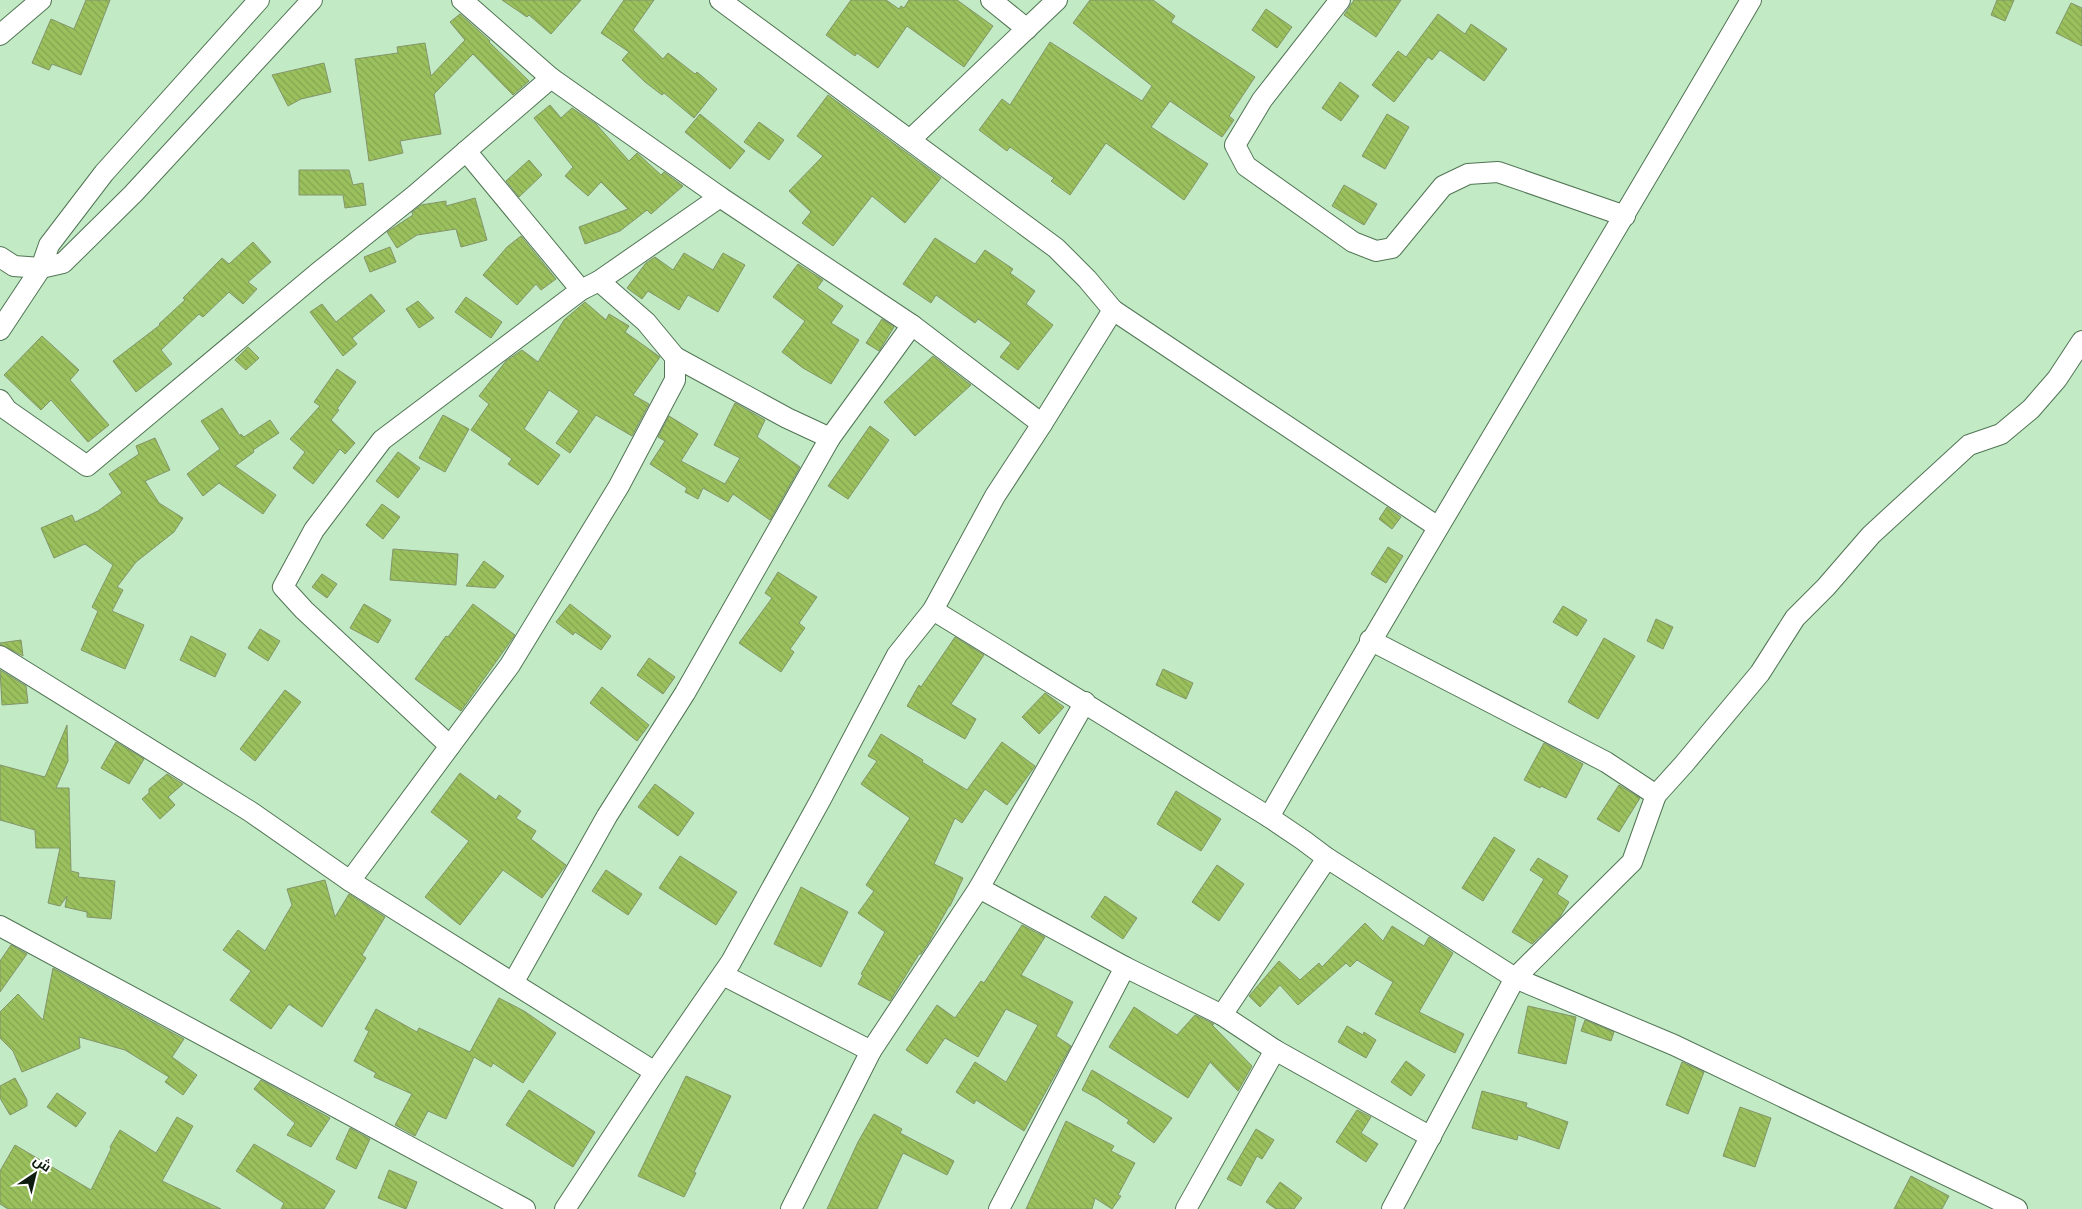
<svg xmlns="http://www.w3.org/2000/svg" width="2082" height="1209" viewBox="0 0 2082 1209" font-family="'PT Sans',Cairo,sans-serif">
<defs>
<pattern id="building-back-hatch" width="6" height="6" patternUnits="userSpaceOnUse" patternTransform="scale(1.25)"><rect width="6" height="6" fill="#9ac15d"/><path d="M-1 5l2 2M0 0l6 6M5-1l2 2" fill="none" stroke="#84a550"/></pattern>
</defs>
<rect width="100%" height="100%" fill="#c2eac5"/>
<g fill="url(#building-back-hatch)" stroke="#83956a">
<path d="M86,0h24l-29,75 -29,-11 -3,6 -17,-7 19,-44 23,10z"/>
<path d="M502,0h79l-30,34 -22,-19 -2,2z"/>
<path d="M624,0h30l-21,30 30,29 5,-6 27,21 2,-2 20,17 -23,29 -30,-25 -2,2 -17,-13 -23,-22 7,-8 -28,-19z"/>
<path d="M851,0h35l13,9 2,-3 3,2 5,-8h48l36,26 -29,41 -57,-41 -29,42 -21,-15 -2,3 -29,-21z"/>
<path d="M1090,0h63l22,16 -4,6 84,55 -26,39 5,4 -12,17 -52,-36 -19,26 57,37 -24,36 -78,-57 -36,52 -19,-14 3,-3 -44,-31 -3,4 -28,-21 23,-31 8,6 40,-63 92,59 10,-15 -79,-63z"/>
<path d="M1354,0h47l-25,37 -32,-22z"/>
<path d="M1997,0h17l-9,21 -14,-6z"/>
<path d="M2071,3l11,5v38l-26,-13z"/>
<path d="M1266,9l26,18 -15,21 -25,-18z"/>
<path d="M460,14l30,27 -1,1 40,39 -16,14 -40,-41 -39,40 7,40 -41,7 3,12 -34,8 -14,-102 43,-6 -1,-6 28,-4 6,33 34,-36 -15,-18z"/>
<path d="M1438,14l27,20 6,-10 36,25 -23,32 -44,-31 -8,10 -4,-3 -34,45 -22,-17 26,-34 8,6z"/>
<path d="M324,63l7,29 -30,7 -13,7 -16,-31z"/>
<path d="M1340,82l19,14 -18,25 -19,-13z"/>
<path d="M828,95l113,83 -36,45 -33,-27 -39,50 -31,-23 9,-11 -22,-21 34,-35 -26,-20z"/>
<path d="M550,105l11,13 11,-10 24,16 33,37 8,-8 24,22 3,-3 19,14 -32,28 -4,-4 -27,21 -35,13 -6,-17 49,-18 -27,-27 -13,14 -23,-20 8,-9 -39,-49z"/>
<path d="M700,114l45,37 -15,18 -45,-37z"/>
<path d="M1387,114l22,13 -24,42 -23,-13z"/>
<path d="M759,122l25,18 -15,20 -25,-18z"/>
<path d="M529,160l13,15 -23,22 -13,-16z"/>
<path d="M299,170h50l4,15 10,-2 3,22 -21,3 -2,-13h-44z"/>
<path d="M1344,185l33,19 -13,21 -32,-19z"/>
<path d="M475,198l12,42 -26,7 -5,-18 -39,6 -20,13 -10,-16 26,-17 -1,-3 9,-7 25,-4v5z"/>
<path d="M521,236l35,43 -15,11 -5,-6 -19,21 -34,-30 24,-28z"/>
<path d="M935,238l40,26 10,-14 28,19 -3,4 25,18 -9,13 27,21 -35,45 -18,-13 11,-14 -33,-24 -3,4 -39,-28 -5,8 -28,-19z"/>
<path d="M253,242l18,20 -23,20 9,7 -14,15 -14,-12 -26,25 -4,-3 -38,36 11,14 -36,28 -23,-31 47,-36 -1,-1 26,-24 -2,-2 39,-40 7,6z"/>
<path d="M390,247l6,15 -26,10 -6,-15z"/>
<path d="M684,253l29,17 10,-17 22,12 -27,47 -30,-17 -9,15 -31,-19 -6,8 -15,-11 19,-25 9,-6 18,13z"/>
<path d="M798,264l25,16 -6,8 26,18 -12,17 28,17 -28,44 -28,-16 -21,-16 23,-31 -32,-24z"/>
<path d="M371,294l14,17 -33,27 5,6 -14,12 -33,-44 12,-8 14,18z"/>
<path d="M466,297l36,25 -11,16 -36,-26z"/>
<path d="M418,301l16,17 -15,10 -13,-19z"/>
<path d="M585,302l21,18 3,-6 20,12 -4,6 35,25 -27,38 16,9 -17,32 -36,-21 -26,38 -14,-10 23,-32 -30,-21 -25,39 36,26 -22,30 -30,-21 4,-5 -41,-29 18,-26 -10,-8 27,-35 16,-11 16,12 26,-42z"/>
<path d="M882,319l12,8 -15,24 -13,-8z"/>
<path d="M42,336l37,34 -9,10 39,45 -21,17 -37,-42 -10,10 -37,-35z"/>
<path d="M248,347l11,11 -13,12 -11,-10z"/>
<path d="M933,356l38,29 -56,51 -31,-34z"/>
<path d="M337,369l19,13 -19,27 2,1 -8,10 24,23 -10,11 -5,-5 -27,35 -20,-16 12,-16 -15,-13 30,-33 -6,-4z"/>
<path d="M735,403l30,17 -8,17 43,30 -30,53 -37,-26 -5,8 -25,-14 -5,11 -13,-7 2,-4 -37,-24 15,-23 -7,-4 11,-21 29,18 -17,27 44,23 15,-26 -26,-13z"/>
<path d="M222,408l18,28 1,-2 3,3 26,-17 9,13 -26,17 1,2 -19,14 41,29 -13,19 -44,-31 -16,13 -16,-22 33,-25 -19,-28z"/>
<path d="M443,415l26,14 -24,43 -26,-14z"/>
<path d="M870,426l19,14 -41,59 -20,-13z"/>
<path d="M155,438l15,32 -25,11 14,22 24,15 -9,14 -38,30 -19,25 6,3 -11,21 32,14 -19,44 -44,-19 17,-39 -6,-4 21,-42 -28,-21 -31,14 -13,-30 31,-13 3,7 23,-11 24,-18 -13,-19 30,-20 -3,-8z"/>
<path d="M398,452l22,16 -22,30 -22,-17z"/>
<path d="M382,504l18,13 -17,22 -17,-14z"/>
<path d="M1387,507l14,10 -9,12 -13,-10z"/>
<path d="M1388,547l15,9 -17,27 -15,-9z"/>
<path d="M393,549l65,5 -2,31 -66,-5z"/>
<path d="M484,561l20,15 -9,12 -29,-2z"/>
<path d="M778,572l39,25 -18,26 6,5 -15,21 4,3 -13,20 -42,-29 33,-45 -7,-5z"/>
<path d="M322,574l15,10 -10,14 -15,-11z"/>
<path d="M364,604l27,16 -13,23 -28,-15z"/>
<path d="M473,604l42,31 -54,76 -46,-32 31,-43 2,1z"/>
<path d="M570,604l41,32 -10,14 -26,-18 -2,3 -17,-13z"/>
<path d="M1563,606l24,14 -10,16 -24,-14z"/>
<path d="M1656,619l17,8 -10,22 -16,-8z"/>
<path d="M260,629l20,12 -12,20 -20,-13z"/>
<path d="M191,636l35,18 -11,23 -35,-17z"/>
<path d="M955,637l29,18 -33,49 25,15 -11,20 -58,-33 12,-21 2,2z"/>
<path d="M1604,638l31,18 -37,63 -30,-17z"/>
<path d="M21,640l2,16 -23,-12v-1z"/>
<path d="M649,658l26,19 -12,17 -26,-19z"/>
<path d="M1163,669l30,14 -7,16 -30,-14z"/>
<path d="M0,670l26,16 2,17 -26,2z"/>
<path d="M602,687l47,38 -12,16 -47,-38z"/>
<path d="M285,690l16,12 -46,59 -15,-12z"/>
<path d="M1045,693l19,14 -25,27 -17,-17z"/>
<path d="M67,725l1,36 -12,27h13l2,83 8,2 -1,4 37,4 -4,38 -24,-2v-5l-22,-5 2,-11 -7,10 -12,-3 12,-55h-24l-1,-18 -35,-10v-55l45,12z"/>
<path d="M881,734l42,26 -1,2 45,28 35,-48 33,24 -28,39 -22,-16 -23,34 -7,-5 -21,46 29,14 -13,28h-1l-20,36 -8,12h-2l-29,47 -32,-17 5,-9 -2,-1 24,-42 -27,-19 16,-22 -8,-6 44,-67 -49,-34 16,-23 -9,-5z"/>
<path d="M116,742l28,17 -15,25 -28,-16z"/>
<path d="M1544,743l39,21 -17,34 -25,-12 -1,2 -16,-8z"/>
<path d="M460,773l36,27 3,-5 22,16 -5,7 20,13 -5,8 35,26 -24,33 -39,-28 -43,55 -35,-28 44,-56 -38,-29z"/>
<path d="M167,774l16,10 -15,13 7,8 -15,14 -18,-20 7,-6v-4z"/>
<path d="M655,784l39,29 -16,23 -40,-29z"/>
<path d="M1619,785l21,13 -21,34 -22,-13z"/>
<path d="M1176,791l45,28 -20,32 -44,-27z"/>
<path d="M1494,837l21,13 -32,51 -21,-13z"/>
<path d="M680,856l57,36 -21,33 -57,-37z"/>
<path d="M1538,858l30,18 -11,18 12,8 -9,15 -28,27 -20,-12 32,-53 -14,-9z"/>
<path d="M1217,865l27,19 -25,37 -27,-19z"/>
<path d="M606,870l36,24 -14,21 -36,-24z"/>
<path d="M325,880l10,37 14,-23 36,23 -23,38 4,3 -44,69 -33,-23 -18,25 -41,-29 21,-29 -28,-21 15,-20 27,21 27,-46 -5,-16z"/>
<path d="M801,887l47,25 -27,55 -47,-23z"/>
<path d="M1105,896l32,22 -14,21 -32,-22z"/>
<path d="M1365,923l18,18 9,-15 32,20 5,-9 24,16 -34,59 45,22 -9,19 -80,-39 18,-32 -36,-22 -7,7 -4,-4 -48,42 -18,-20 -20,22 -11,-11 30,-35 21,19 19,-17 3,4z"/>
<path d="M1022,925l23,12 -24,38 52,27 -17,34 15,10 -47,85 -48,-31 -2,4 -18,-12 19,-30 31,20 32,-57 -32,-16 -28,48 -33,-19 -18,26 -21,-14 31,-45 18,13 26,-37 3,2z"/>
<path d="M11,945l16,9 -27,38v-31z"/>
<path d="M53,968l131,71 -12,18 25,18 -14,20 -18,-13 4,-5 -44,-27 -46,-13 1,11 -58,24 -9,-21 -13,-13v-26l18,-18 25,26z"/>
<path d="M499,998l25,13 32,22 -33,50 -30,-20 -2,4 -17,-10 -28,62 -18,-8 -13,25 -20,-11 17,-31 -38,-17 2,-4 -22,-12 15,-30 -4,-2 11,-20 41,23 2,-4 51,24z"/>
<path d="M1528,1006l48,11 -10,47 -48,-11z"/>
<path d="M1134,1007l43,28 18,-20 19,9 -2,1 40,41 -14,25 -28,-29 -22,36 -79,-51z"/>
<path d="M1585,1020l29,12 -3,9 -30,-10z"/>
<path d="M1347,1026l16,9 1,-3 12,8 -10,18 -28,-16z"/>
<path d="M1406,1061l19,14 -14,21 -20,-14z"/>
<path d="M1682,1062l22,10 -16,42 -22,-9z"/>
<path d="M1092,1070l80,48 -18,25 -27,-20 2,-3 -32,-22 -15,-8z"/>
<path d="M686,1076l45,20 -37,76 2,1 -12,24 -46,-21z"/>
<path d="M15,1078l12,22v6l-17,9 -10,-17v-12z"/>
<path d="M261,1080l69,38 -19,29 -24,-12 8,-12 -41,-34z"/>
<path d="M529,1090l66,42 -22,35 -67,-42z"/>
<path d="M1482,1091l45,12 -1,4 42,15 -9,27 -41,-14 -1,5 -45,-12z"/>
<path d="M57,1093l29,20 -10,14 -29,-20z"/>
<path d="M1740,1107l31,11 -16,49 -32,-11z"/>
<path d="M1357,1110l14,7 -10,16 17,11 -12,18 -30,-20z"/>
<path d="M874,1114l28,15 -2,4 54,28 -7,14 -44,-22 -26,56h-50l31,-67z"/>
<path d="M177,1117l16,9 -31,55 59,28h-213l-8,-5v-33l15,-26 76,45 20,-41 -1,-2 10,-17 36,23z"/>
<path d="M1066,1121l48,25 -3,5 24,12 -17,32 3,1 -9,13 -17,-11 -3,11h-66z"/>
<path d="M350,1128l20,11 -14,30 -20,-10z"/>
<path d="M1256,1129l18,11 -12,19 -5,-3 -16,30 -14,-7z"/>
<path d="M254,1144l81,47 -11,18h-43l3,-6 -48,-32z"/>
<path d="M389,1170l28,12 -11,27 -28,-11z"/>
<path d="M1911,1176l38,20 -7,13h-48z"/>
<path d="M1280,1182l22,16 -8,11h-18l-10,-7z"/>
</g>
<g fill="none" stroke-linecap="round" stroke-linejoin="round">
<defs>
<g id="street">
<path d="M462,0l89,78"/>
<path d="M720,0l336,248 31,31 26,31 -71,114"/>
<path d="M991,0l36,29"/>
<path d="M1340,0l-78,100 -27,45 11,21 107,76 23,9 16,-3 51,-62 25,-12 30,-2 127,44"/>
<path d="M0,35l41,-35"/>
<path d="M911,139l146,-139"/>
<path d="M466,151l115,139"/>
<path d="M0,257l14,9 27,2 22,-5 70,-69 179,-194"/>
<path d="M1113,310l325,217"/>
<path d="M0,330l41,-62 8,-23 55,-72 155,-173"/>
<path d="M675,357l112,61 43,20 82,-113 -192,-128"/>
<path d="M0,400l7,10 80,56 232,-194 96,-77 136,-117 169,119 -121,84 47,41 29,35v23l-56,106 -109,179 -160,216 -99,-69 -251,-156"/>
<path d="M933,610l336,207 34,23 24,18 -105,157"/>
<path d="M1370,640l236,122 50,33 28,-31 76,-91 35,-55 31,-31 45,-52 98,-90 32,-11 30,-25 26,-30 25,-38"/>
<path d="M450,746l-146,-136 -21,-23 31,-57 68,-90 199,-150 18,-9"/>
<path d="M1656,795l-24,67 -117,116 159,67 343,164"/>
<path d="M1269,817c157,-274 323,-544 482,-817"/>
<path d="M1327,858l188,120 -123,231"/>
<path d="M350,881l305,191 76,-110 90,-163 76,-144 36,-45 62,-114 47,-72 -130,-99"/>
<path d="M979,888l106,-186"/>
<path d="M0,926l525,283"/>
<path d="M723,975l148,76 108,-163 146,79"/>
<path d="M513,983l94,-167 78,-123 145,-255"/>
<path d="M1275,1050l156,87"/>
<path d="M565,1209l90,-137"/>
<path d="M791,1209l80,-158"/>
<path d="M999,1209l126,-242 97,48 53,35 -89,159"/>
</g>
</defs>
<use href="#street" stroke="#517554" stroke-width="22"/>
<use href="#street" stroke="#fff" stroke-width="20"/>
</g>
<g transform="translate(35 1174) rotate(35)" stroke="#ffffff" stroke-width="4" paint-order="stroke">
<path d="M0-4L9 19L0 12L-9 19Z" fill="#0e1c0f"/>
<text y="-8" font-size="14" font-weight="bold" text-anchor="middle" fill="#0e1c0f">ش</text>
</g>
</svg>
